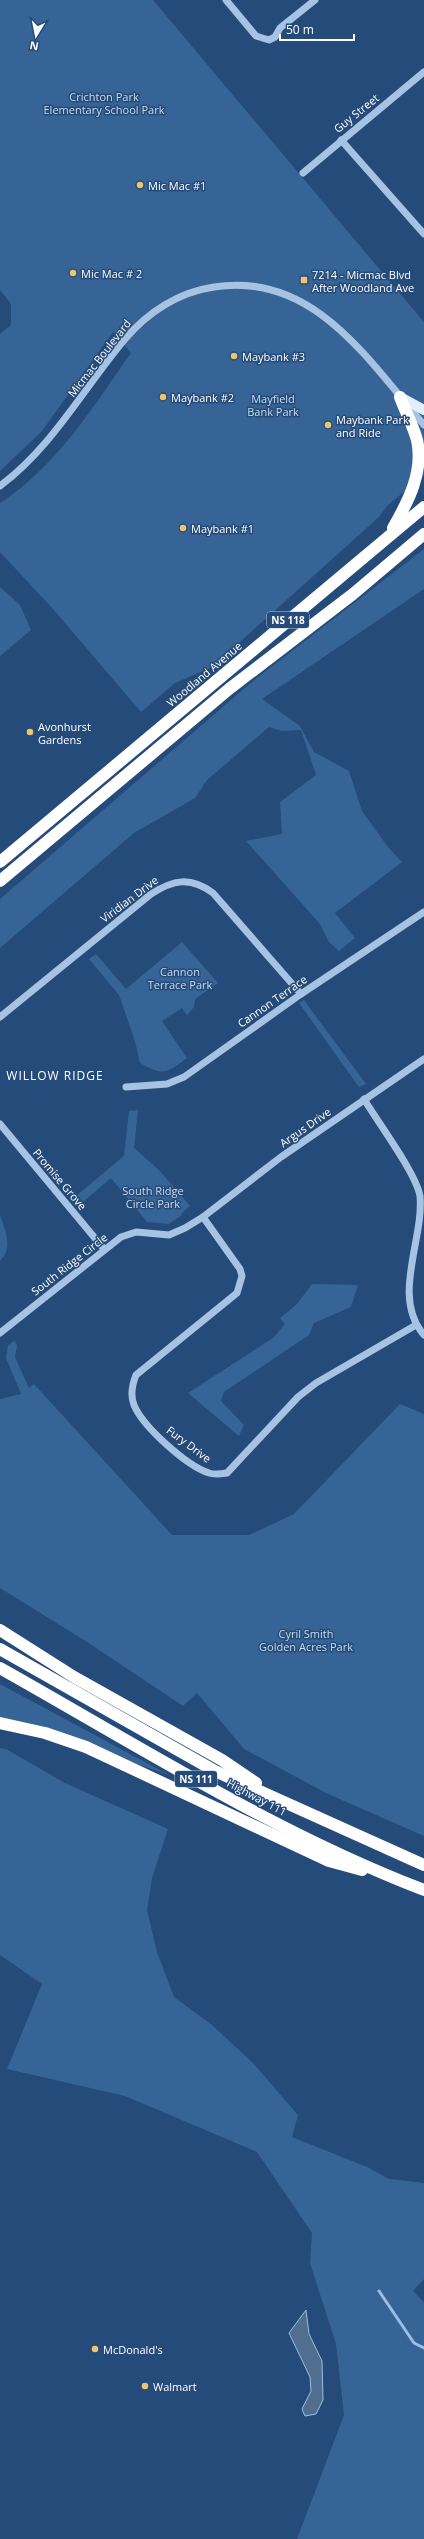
<svg xmlns="http://www.w3.org/2000/svg" width="424" height="2539" viewBox="0 0 424 2539" font-family="'Open Sans',sans-serif">
<rect width="100%" height="100%" fill="#244b79"/>
<g fill="#376496">
<path d="M0,0h153l271,322v153l-37,31 -8,11 -167,150 -37,16 -34,29 -88,-103 -53,-57v-49c57,-37 92,-95 131,-150l-18,-21 -71,99 -42,40v-137l11,-9v-21l-11,-14z"/>
<path d="M424,549v40l-162,110 38,27 14,26 35,19 13,40 26,36 14,15 -67,51 20,25 -16,13 -10,-9 -9,-18 -74,-83 36,-7 -2,-32 36,-27 -15,-45 -19,1 -13,-4 -62,53 -12,18 -61,35 -134,115v-49l253,-218z"/>
<path d="M0,587l20,18 11,25 -31,26z"/>
<path d="M182,942l36,41 -23,16 -1,8 -7,8 -5,-7 -20,13 25,37c-22,16 -23,18 -47,5l-5,-22 -16,-46 -30,-36 7,-5 30,35z"/>
<path d="M304,1000l5,7 57,77 -7,3 -60,-84z"/>
<path d="M138,1110l-4,38 26,23 30,35 -9,8 1,1 -13,9 -22,-2 -36,-44 -28,24 -6,-7 47,-39 5,-45z"/>
<path d="M0,1215c5,16 14,32 0,46z"/>
<path d="M312,1284l46,1 -7,22 -37,16 -5,12 -85,57 -3,9 23,24 -5,11 -51,-43 85,-55 12,-14 -5,-6 17,-14z"/>
<path d="M15,1341l2,5 -2,11 14,31 5,-4 138,151h77l45,-21 106,-110 24,10v422l-98,-43 -82,-44 -47,-56 -14,13 -96,-64 -87,-54v-189l21,-5 -15,-36 2,-13z"/>
<path d="M0,1684l169,91 -106,-36 -63,-16z"/>
<path d="M0,1748l6,1 59,34 103,46 -16,49 -5,32 10,42 17,45 38,28 41,38 45,52 -6,22 75,30 22,12 35,4v96l-11,12 11,11v237h-127l47,-124 -8,-71 -26,-81 2,-30 -55,-81 -132,-56 -118,-27 35,-85 -42,-29z"/>
</g>
<path fill="#516e90" stroke="#9abee5" d="M306,2310l3,24 13,27 1,39 -7,14 -11,2 -3,-7 9,-18 -1,-14 -21,-44z"/>
<g fill="none" stroke-linecap="round" stroke-linejoin="round">
<path stroke="#9abee5" stroke-width="3" d="M379,2291l35,52 10,5"/>
<g stroke="#a6c3e4" stroke-width="7">
<path d="M226,0l30,36 13,4 6,-3 5,-9 35,-28"/>
<path d="M341,140l83,94"/>
<path d="M303,173l121,-101"/>
<path d="M0,486c53,-40 83,-97 125,-147 23,-27 54,-47 89,-52 99,-16 154,73 210,138"/>
<path d="M0,1017l151,-123c22,-14 39,-18 62,-1l88,101"/>
<path d="M126,1087l41,-3 17,-7 117,-83 123,-82"/>
<path d="M364,1099c13,22 52,74 56,97 4,44 -29,101 4,139"/>
<path d="M0,1124l104,125"/>
<path d="M203,1217l37,52 2,7 -5,17 -101,82c-4,10 -6,20 -2,30 9,22 53,61 75,68 6,2 12,1 18,0l71,-76 18,-14 100,-58"/>
<path d="M0,1333l121,-96 15,-5 33,3 16,-7 18,-11 78,-60 143,-98"/>
</g>
<path stroke="#e5effc" stroke-width="10" d="M400,397l24,13"/>
<g stroke="#fff" stroke-width="12">
<path d="M393,528c15,-26 31,-56 24,-88 -4,-15 -12,-29 -17,-43"/>
<path d="M0,862l424,-355"/>
<path d="M0,881l229,-192 124,-95 71,-60"/>
<path d="M0,1630l74,47 148,83 34,23"/>
<path d="M0,1649l215,122 209,94"/>
<path d="M0,1668c139,78 275,165 424,222"/>
<path d="M0,1723l45,10 41,14 243,114 33,9"/>
</g>
</g>
<g fill="#eec56a" stroke="#244b79" stroke-width="1.5">
<circle cx="140" cy="185" r="4"/>
<circle cx="73" cy="273" r="4"/>
<rect x="300" y="276" width="8" height="8" rx="2"/>
<circle cx="234" cy="356" r="4"/>
<circle cx="163" cy="397" r="4"/>
<circle cx="328" cy="425" r="4"/>
<circle cx="183" cy="528" r="4"/>
<circle cx="30" cy="732" r="4"/>
<circle cx="95" cy="2349" r="4"/>
<circle cx="145" cy="2386" r="4"/>
</g>
<g text-anchor="middle" dominant-baseline="central" stroke-width="3" stroke-linejoin="round" paint-order="stroke">
<g fill="#244b79" stroke="#bdc9d7" stroke-width="1">
<rect x="267" y="612" width="42" height="16" rx="3"/>
<rect x="175" y="1771" width="42" height="16" rx="3"/>
</g>
<g font-size="10" font-weight="bold" fill="#fff">
<text x="288" y="620">NS 118</text>
<text x="196" y="1779">NS 111</text>
</g>
<g font-size="11" fill="#c8ddf3" stroke="#244b79">
<text x="104" y="96">Crichton Park<tspan x="104" dy="13">Elementary School Park</tspan></text>
<text x="273" y="398">Mayfield<tspan x="273" dy="13">Bank Park</tspan></text>
<text x="180" y="971">Cannon<tspan x="180" dy="13">Terrace Park</tspan></text>
<text x="153" y="1190">South Ridge<tspan x="153" dy="13">Circle Park</tspan></text>
<text x="306" y="1633">Cyril Smith<tspan x="306" dy="13">Golden Acres Park</tspan></text>
</g>
<g font-size="11" fill="#fff" stroke="#244b79">
<text transform="translate(356 113) rotate(-39)">Guy Street</text>
<text transform="translate(99 358) rotate(-52)">Micmac Boulevard</text>
<text transform="translate(204 674) rotate(-40)">Woodland Avenue</text>
<text transform="translate(129 899) rotate(-37)">Viridian Drive</text>
<text transform="translate(272 1001) rotate(-35)">Cannon Terrace</text>
<text transform="translate(305 1127) rotate(-35)">Argus Drive</text>
<text transform="translate(60 1179) rotate(50)">Promise Grove</text>
<text transform="translate(69 1264) rotate(-38)">South Ridge Circle</text>
<text transform="translate(189 1444) rotate(37)">Fury Drive</text>
<text transform="translate(257 1797) rotate(28)">Highway 111</text>
</g>
<g font-size="11" fill="#fff" stroke="#244b79" text-anchor="start">
<text x="148" y="185">Mic Mac #1</text>
<text x="81" y="273">Mic Mac # 2</text>
<text x="312" y="274">7214 - Micmac Blvd<tspan x="312" dy="13">After Woodland Ave</tspan></text>
<text x="242" y="356">Maybank #3</text>
<text x="171" y="397">Maybank #2</text>
<text x="336" y="419">Maybank Park<tspan x="336" dy="13">and Ride</tspan></text>
<text x="191" y="528">Maybank #1</text>
<text x="38" y="726">Avonhurst<tspan x="38" dy="13">Gardens</tspan></text>
<text x="103" y="2349">McDonald's</text>
<text x="153" y="2386">Walmart</text>
</g>
<g font-size="12" letter-spacing="1" fill="#fff" stroke="#244b79">
<text x="55" y="1075">WILLOW RIDGE</text>
</g>
</g>
<g transform="translate(36 36) rotate(190)" stroke="#244b79" stroke-width="3" paint-order="stroke">
<path d="M0-3L7 15L0 10L-7 15Z" fill="#ffffff"/>
<text y="-6" font-size="11" font-weight="bold" text-anchor="middle" fill="#ffffff">N</text>
</g>
<path d="M280 34v6h74v-6" fill="none" stroke="#ffffff" stroke-width="2"/>
<text x="286" y="34" font-size="12" fill="#ffffff" stroke="#244b79" stroke-width="3" paint-order="stroke">50 m</text>
</svg>
